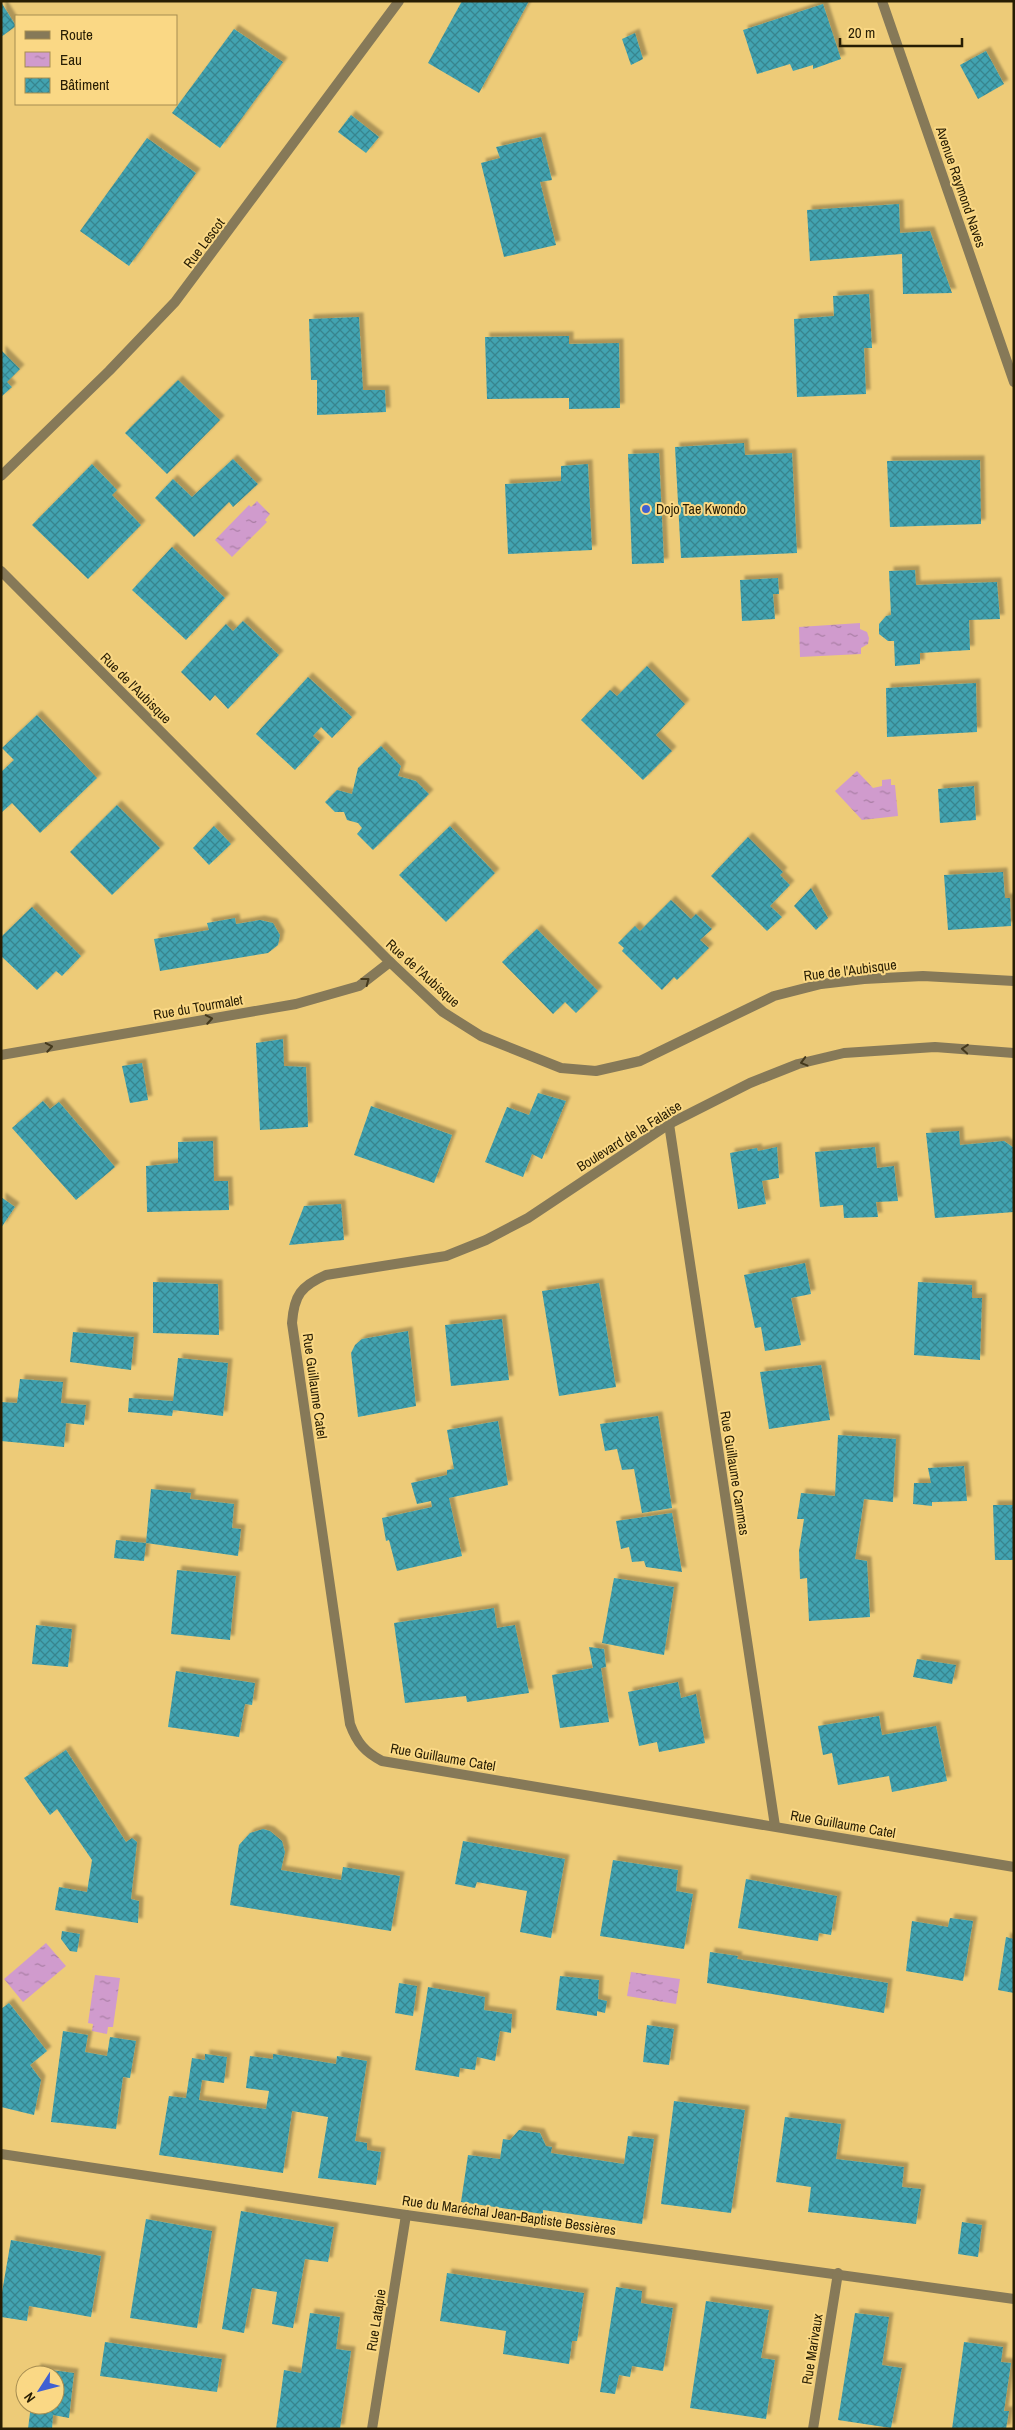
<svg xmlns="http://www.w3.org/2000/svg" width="1015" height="2430" viewBox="0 0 1015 2430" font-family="'Archivo Narrow',sans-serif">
<defs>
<pattern id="water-ripples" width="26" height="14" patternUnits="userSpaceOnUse" patternTransform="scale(1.25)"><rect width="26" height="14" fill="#d09bcd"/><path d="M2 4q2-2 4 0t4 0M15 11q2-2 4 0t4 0" fill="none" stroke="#a97ea4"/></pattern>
<pattern id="building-cross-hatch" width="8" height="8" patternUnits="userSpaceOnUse" patternTransform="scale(1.25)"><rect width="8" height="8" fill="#42a3b1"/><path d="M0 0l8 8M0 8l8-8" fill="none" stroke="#37848e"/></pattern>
<filter id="shadow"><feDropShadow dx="4.5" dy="-4.5" stdDeviation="1" flood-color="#0004"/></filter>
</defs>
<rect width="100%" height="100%" fill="#edcb78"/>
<g fill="url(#water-ripples)">
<path d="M257,501l13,13 -5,6 2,2 -35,35 -17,-17 34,-35 2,2z"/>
<path d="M860,623v6l7,3 2,6 -1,6 -7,4v6l-61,3 -1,-30z"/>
<path d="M857,771l16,17 9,-2v-6l9,-1v6h4l3,31 -36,4 -27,-29z"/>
<path d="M46,1943l20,23 -43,36 -19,-23z"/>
<path d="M631,1972l49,7 -4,25 -49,-8z"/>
<path d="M95,1975l25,3 -7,49h-5l-1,7 -15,-3 1,-7 -5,-1z"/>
</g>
<g fill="url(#building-cross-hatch)" filter="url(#shadow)">
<path d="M462,1h67l-50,92 -51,-30z"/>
<path d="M1,2l15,24 -15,11z"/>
<path d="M823,4l18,55 -28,10v-4l-20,6 -3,-7 -33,10 -14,-44z"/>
<path d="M234,29l49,33 -63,86 -48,-35z"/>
<path d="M635,33l8,26 -12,6 -9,-26z"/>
<path d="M986,51l18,33 -26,15 -18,-34z"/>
<path d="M351,115l28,22 -13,16 -28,-21z"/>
<path d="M541,137l11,43 -12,2 16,63 -52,12 -23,-94 19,-5 -4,-11z"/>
<path d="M147,138l49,35 -67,93 -49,-35z"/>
<path d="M899,204l1,29 30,-2 22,62 -49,1 -1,-40 -92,7 -3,-51z"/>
<path d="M869,294l3,54h-8l2,46 -69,3 -3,-78 40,-3 -1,-20z"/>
<path d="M359,317l4,73h22l1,22 -69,3v-35h-6l-2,-61z"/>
<path d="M569,336v8l50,-1 1,65 -51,1v-11l-82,1 -2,-62z"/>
<path d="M1,350l19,19 -13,13 5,5 -11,10z"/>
<path d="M178,380l42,40 -53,54 -42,-41z"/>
<path d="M744,443l1,12 47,-2 5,100 -116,5 -6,-111z"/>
<path d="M659,453l5,110 -32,1 -4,-110z"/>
<path d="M233,459l25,25 -25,23 -4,-5 -35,35 -39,-39 18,-19 19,18z"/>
<path d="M980,460l1,64 -91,3 -3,-66z"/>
<path d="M92,464l25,26 -5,5 29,30 -53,54 -56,-54z"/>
<path d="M588,464l4,86 -84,4 -3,-70 56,-3v-15z"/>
<path d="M172,547l53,51 -39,42 -54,-50z"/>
<path d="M915,570l1,15 81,-3 3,37 -31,1 1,30 -50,3v11l-25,2 -1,-25h-6l-9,-7v-10l7,-8 5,-1 -2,-44z"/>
<path d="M778,578l1,16h-6l2,25 -33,2 -2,-41z"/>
<path d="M243,621l36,34 -51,54 -13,-14 -5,6 -29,-29 45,-48 7,7z"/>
<path d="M647,666l38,38 -29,31 16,16 -29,29 -62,-60 29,-30 7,6z"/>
<path d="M308,677l44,40 -20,21 -11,-11 -8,9 7,6 -25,28 -39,-36z"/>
<path d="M976,683l1,49 -90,5 -1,-49z"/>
<path d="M37,715l60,63 -57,55 -28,-30 -11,10v-41l13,-12 -12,-12z"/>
<path d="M381,746l20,20 -3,10 18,5 13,13 -56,56 -16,-16 5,-6 -4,-5 -11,-3 -3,-8h-9l-10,-10 12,-12 15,4 6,-26z"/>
<path d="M974,786l2,34 -36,3 -2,-34z"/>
<path d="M117,805l43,43 -48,47 -42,-43z"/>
<path d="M214,826l17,18 -22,21 -16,-17z"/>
<path d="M450,826l45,47 -49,49 -47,-47z"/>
<path d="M748,837l35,35 -3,3 10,10 -20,21 12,11 -15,14 -56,-55z"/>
<path d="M1003,872l2,26h5l1,28 -63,4 -4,-55z"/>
<path d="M811,888l17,30 -12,12 -22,-24z"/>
<path d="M671,900l20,19 5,-5 16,15 -12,11 9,8 -32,32 -3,-3 -12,13 -40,-39 2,-3 -6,-5 17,-17 5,5z"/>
<path d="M32,907l49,49 -19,20 -6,-5 -19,19 -36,-34v-19z"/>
<path d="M235,918l1,6 24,-4 13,3 7,12 -2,10 -10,8 -108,18 -6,-32 55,-9 -2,-7z"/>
<path d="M537,929l61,62 -22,22 -11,-11 -12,12 -51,-52z"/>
<path d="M283,1039l1,27 22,1 2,60 -48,3 -4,-87z"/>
<path d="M142,1063l6,37 -18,3 -8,-37z"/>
<path d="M538,1093l28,8 -24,58 -10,-5 -9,23 -38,-15 22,-55 22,8z"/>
<path d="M43,1101l7,8 9,-7 56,65 -39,33 -64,-72z"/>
<path d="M371,1106l81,29 -18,48 -80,-28z"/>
<path d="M959,1131l1,14 44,-4 10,7v64l-79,6 -9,-85z"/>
<path d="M213,1141l1,40h14l1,29 -82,2 -1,-46 32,-3v-21z"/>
<path d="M777,1147l2,31 -17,3 4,23 -28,5 -8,-56 27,-5 1,3z"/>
<path d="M875,1147l2,21 17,-2 4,35 -22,1 2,15 -34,1 -1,-13 -23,2 -5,-55z"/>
<path d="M1,1197l14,10 -14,21z"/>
<path d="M341,1204l3,36 -55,5 15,-39z"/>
<path d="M805,1263l6,31 -20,4 10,47 -36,6 -4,-24 -6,1 -11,-53z"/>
<path d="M153,1282l65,2 1,51 -66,-2z"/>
<path d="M918,1282l54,3v13h10l-2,62 -66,-5z"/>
<path d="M599,1283l17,104 -57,9 -17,-105z"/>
<path d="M502,1319l7,61 -58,6 -6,-61z"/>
<path d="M408,1331l8,75 -58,11 -7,-64 4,-8 7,-6z"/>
<path d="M73,1332l61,5 -3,33 -61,-8z"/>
<path d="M178,1358l50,5 -5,53 -50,-6 -1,6 -44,-4 1,-14 44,3z"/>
<path d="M821,1365l9,55 -61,9 -9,-57z"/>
<path d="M20,1379l43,3 -2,21 25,2 -2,20 -18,-2 -2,24 -63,-6v-39l16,1z"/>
<path d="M658,1416l14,92 -30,5 -8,-44 -12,1 -5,-21 -12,2 -5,-27z"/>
<path d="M498,1421l10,64 -59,13 13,58 -65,15 -8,-31 -3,1 -4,-23 50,-11 -1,-6 -14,3 -6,-21 36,-8v-5l7,-1 -7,-39z"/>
<path d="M838,1435l58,4 -3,63 -29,-3 -9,60 12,2 3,56 -61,4 -2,-43 -7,1 -1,-28 5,-32h-7l4,-26 34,3z"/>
<path d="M964,1466l3,35 -33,1h-2v4l-19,-2 1,-21h17l-3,-15z"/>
<path d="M151,1489l40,4 -1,6 44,5 -2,24 9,1 -3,27 -92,-13z"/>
<path d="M993,1505h21v55h-19z"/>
<path d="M672,1513l10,59 -36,-5 -2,-6 -12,1 -3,-15 -8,2 -5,-28z"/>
<path d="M116,1540l30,3 -2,18 -30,-3z"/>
<path d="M177,1570l59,6 -6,64 -59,-6z"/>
<path d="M614,1578l60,9 -10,68 -62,-12z"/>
<path d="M494,1608l3,20 18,-3 14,68 -62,9 -1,-6 -61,7 -11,-80z"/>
<path d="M36,1625l36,4 -4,38 -36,-3z"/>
<path d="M589,1647l15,2 2,18 -5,1 8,54 -49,6 -8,-53 41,-7z"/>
<path d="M917,1659l39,6 -4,19 -39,-7z"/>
<path d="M176,1671l79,12 -3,22 -7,-1 -6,33 -71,-10z"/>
<path d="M678,1682l3,16 15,-4 9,49 -46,9 -2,-10 -18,4 -11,-54z"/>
<path d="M879,1716l3,19 54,-9 11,55 -55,11 -3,-16 -51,9 -6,-32 -9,2 -5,-29z"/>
<path d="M66,1750l60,92 6,-4 5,4 -6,57 8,2 -1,22 -83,-13 4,-23 28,5 5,-32 -35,-51 -7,6 -26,-37z"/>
<path d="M263,1829l7,2 12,10 3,11 -4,18 60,10 2,-13 57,9 -9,55 -161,-26 9,-60 11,-12z"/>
<path d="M463,1841l102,18 -14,79 -31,-6 7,-41 -50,-9 -2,6 -20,-4z"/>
<path d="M613,1860l65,10 -2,21 17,3 -9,55 -84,-13z"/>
<path d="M746,1879l91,17 -6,39 -12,-2 -1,8 -80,-13z"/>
<path d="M950,1918l23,3 -10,60 -57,-10 6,-50 36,6z"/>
<path d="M62,1931l18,3 -3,18 -7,-1 -9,-12z"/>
<path d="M1006,1937l8,2v54l-16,-3z"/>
<path d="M710,1952l28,4 -1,3 151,24 -4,30 -177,-30z"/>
<path d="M560,1976l39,4 -1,19 9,2 -2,12 -8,-2v5l-41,-6z"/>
<path d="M399,1983l18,3 -4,30 -18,-3z"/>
<path d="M428,1987l57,10 -1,13 28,4 -1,19 -11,-2 -5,30 -18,-4 -2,13 -15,-2 -1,9 -44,-7z"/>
<path d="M9,2003l38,48 -17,14 11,15 -7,35 -33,-8v-98z"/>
<path d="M647,2025l27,4 -5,36 -26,-3z"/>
<path d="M63,2031l25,4 -3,17 22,4 3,-19 26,4 -6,37 -7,-1 -7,52 -65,-7z"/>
<path d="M205,2054l22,3 -3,26 -22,-3 -3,20 67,9 3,-18 -23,-3 4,-32 23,3v-5l63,10 1,-8 30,5 -12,80 12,2v7l14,2 -5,33 -58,-7 10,-61 -36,-6 -9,62 -124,-18 10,-59 17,2 6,-40 13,2z"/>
<path d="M674,2101l71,9 -14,103 -70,-9z"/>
<path d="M785,2117l56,7 -5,35 68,8 -2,20 19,2 -5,35 -108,-12 3,-25 -35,-5z"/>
<path d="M519,2130l21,3 6,13 6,1 -1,6 73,11 4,-28 26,3 -12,85 -99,-14v4l-82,-12 7,-47 32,4 3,-20 7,1z"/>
<path d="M241,2211l93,16 -6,35 -23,-3 -12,69 -21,-4 5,-32 -25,-4 -8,45 -22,-4z"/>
<path d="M146,2219l66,12 -15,97 -67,-10z"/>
<path d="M962,2222l20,3 -4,32 -20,-3z"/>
<path d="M11,2240l90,16 -10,61 -62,-11 -2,15 -26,-4v-19z"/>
<path d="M447,2273l137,20 -7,48h-5l-3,23 -66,-10 3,-23 -66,-10z"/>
<path d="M616,2287l26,4 -1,12 32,5 -10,63 -31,-5 -2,11 -11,-2 -4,19 -15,-2z"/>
<path d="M706,2301l63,9 -8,48 14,2 -9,59 -76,-11z"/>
<path d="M310,2313l30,4 -4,32 15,2 -11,78h-64l8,-59 17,3z"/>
<path d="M855,2313l34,4 -7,48 20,3 -11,60 -53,-8z"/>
<path d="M105,2342l117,17 -5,33 -117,-16z"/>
<path d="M964,2342l39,5 -2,15 10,1 -7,48h5l-3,18h-54z"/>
<path d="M36,2368l38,5 -5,45 -16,-3 -1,14h-24l3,-24h24v-30h-20z"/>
</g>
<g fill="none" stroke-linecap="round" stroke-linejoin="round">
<g stroke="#867958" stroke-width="10">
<path d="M882,1l132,381"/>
<path d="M1,476l108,-105 66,-69 224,-301"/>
<path d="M1,571l389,391 53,50 38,24 80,32 35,3 44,-10 134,-65 47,-12 43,-5 59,-3 91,5"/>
<path d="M1014,1053l-79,-6 -91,6 -46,11 -48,19 -81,41 -141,94 -42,22 -40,16 -120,19c-25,11 -32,20 -34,48l58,401c7,19 15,28 32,37l632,106"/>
<path d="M1,1055l295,-51 63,-18 31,-24"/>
<path d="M669,1124l106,702"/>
<path d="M1,2154l405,61 608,84"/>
<path d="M372,2429l34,-214"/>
<path d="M813,2429l25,-156"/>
</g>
</g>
<defs><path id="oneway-chevron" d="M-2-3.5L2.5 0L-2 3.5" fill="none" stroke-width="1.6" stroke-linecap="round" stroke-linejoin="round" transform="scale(1.25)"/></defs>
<g stroke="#44391d">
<use href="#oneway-chevron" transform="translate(366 981) rotate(-37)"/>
<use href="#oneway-chevron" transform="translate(209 1019) rotate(-10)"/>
<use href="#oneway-chevron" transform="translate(49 1047) rotate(-10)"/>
<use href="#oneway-chevron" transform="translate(965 1049) rotate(-176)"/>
<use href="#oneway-chevron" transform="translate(804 1062) rotate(165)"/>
</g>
<circle fill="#4060d2" stroke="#fad885" stroke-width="2" cx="646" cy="509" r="5"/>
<g text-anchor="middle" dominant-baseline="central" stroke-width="4" stroke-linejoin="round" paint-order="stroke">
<g font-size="14" fill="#271d03" stroke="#fad885">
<text transform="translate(961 187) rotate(71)">Avenue Raymond Naves</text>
<text transform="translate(204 243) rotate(-53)">Rue Lescot</text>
<text transform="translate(136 688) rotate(45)">Rue de l'Aubisque</text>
<text transform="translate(850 970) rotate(-7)">Rue de l'Aubisque</text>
<text transform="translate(423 973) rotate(42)">Rue de l'Aubisque</text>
<text transform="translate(198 1007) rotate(-10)">Rue du Tourmalet</text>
<text transform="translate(629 1136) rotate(-32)">Boulevard de la Falaise</text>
<text transform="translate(315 1386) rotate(82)">Rue Guillaume Catel</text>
<text transform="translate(735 1473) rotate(81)">Rue Guillaume Cammas</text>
<text transform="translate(443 1757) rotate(10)">Rue Guillaume Catel</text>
<text transform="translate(843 1824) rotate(10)">Rue Guillaume Catel</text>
<text transform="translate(509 2215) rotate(8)">Rue du Maréchal Jean-Baptiste Bessières</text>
<text transform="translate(376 2320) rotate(-81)">Rue Latapie</text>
<text transform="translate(812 2349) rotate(-81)">Rue Marivaux</text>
</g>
<g font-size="14" fill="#271d03" stroke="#fad885" text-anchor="start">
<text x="656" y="509">Dojo Tae Kwondo</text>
</g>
</g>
<rect width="1015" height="2430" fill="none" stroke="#271d03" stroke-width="5"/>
<rect x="15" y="15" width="162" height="90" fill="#fad885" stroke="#a68d51"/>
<rect x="25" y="31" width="25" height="8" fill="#867958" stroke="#a68d51"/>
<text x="60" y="40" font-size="15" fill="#271d03">Route</text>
<rect x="25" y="52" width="25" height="15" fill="url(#water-ripples)" stroke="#a68d51"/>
<text x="60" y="65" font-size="15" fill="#271d03">Eau</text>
<rect x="25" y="78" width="25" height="15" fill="url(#building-cross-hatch)" stroke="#a68d51"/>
<text x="60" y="90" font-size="15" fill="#271d03">Bâtiment</text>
<g transform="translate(40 2390) rotate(234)"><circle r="24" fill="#fad885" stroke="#a68d51"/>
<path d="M0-4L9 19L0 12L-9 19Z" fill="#4060d2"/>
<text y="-8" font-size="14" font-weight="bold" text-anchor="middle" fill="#271d03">N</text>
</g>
<path d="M840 38v8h122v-8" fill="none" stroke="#271d03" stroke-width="2.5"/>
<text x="848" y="38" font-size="15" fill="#271d03" stroke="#fad885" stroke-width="4" paint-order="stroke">20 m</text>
</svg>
